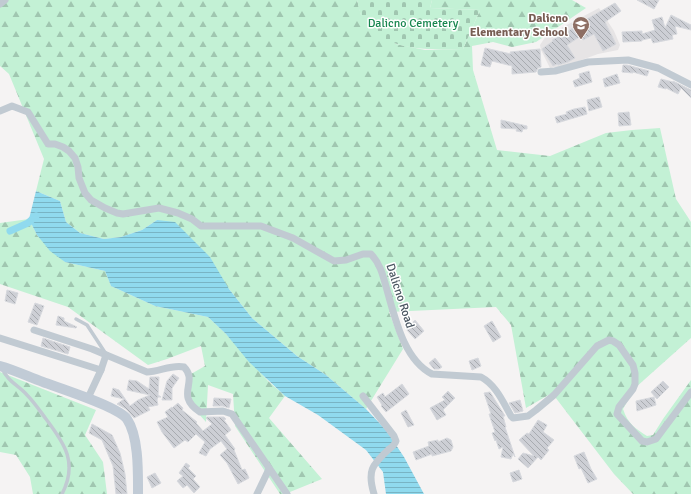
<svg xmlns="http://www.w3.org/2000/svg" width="691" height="494" viewBox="0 0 691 494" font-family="Signika,sans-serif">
<defs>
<pattern id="forest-firs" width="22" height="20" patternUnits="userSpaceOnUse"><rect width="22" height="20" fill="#c3f1d5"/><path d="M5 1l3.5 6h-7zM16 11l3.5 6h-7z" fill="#a0c6b0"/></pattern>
<pattern id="cemetery-stones" width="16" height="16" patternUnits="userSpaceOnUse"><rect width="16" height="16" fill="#c3f1d5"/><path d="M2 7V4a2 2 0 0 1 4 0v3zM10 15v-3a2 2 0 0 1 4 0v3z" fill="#a0c6b0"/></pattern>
<pattern id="water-rules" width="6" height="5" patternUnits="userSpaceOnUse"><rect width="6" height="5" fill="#90daee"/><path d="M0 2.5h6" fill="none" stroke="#78b4c4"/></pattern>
<pattern id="building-back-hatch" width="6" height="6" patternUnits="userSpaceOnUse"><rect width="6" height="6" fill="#cdcfd5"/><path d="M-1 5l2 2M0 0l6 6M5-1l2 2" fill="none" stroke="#a8abb0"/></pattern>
</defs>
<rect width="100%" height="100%" fill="#f5f3f3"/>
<path fill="#e6e4e5" d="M599,8l15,23 6,14 -2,5 -20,4 -33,12 -15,2 -9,-18 -1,-5 6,-9z"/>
<g fill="url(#forest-firs)">
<path d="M0,0h357l4,15 35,29 29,6 38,-1 17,-39 -50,-2 2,-8h140l14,8 -50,34 -24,5 -19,-5 -21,4 1,24 24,80 53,6 56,-23 26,-3 28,-2 16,71 15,23v116l-56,50 -12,21c5,15 12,19 24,27l6,-1 10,-16 28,-39v114h-58l-19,-20 -62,-81 -26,15 -15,-83 -15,-18 -107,5 14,37 -37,60 -40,-34 -29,-19 -45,-38 -23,-29 -72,-69 -15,10 -21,7 -17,2 -24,-6 -14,-11 -6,-21 -24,-10 8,-32 -35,-85 -9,-8z"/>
<path d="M29,219l8,16 28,27 40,9 6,15 44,20 53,11 18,17 42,47 17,15 -16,22 53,61 -37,15h-5l-45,-68 -2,-32 -25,-9 -2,37 -19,-21 4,-27 14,-8 -4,-20 -34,13 -19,6 -80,-58 -68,-23v-61z"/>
<path d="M0,372l96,38 -11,25 18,27 4,32h-74l-3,-17 -14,-22 -16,-3z"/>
</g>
<path fill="url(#cemetery-stones)" d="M357,0h75l-2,8 50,2 -17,39c-36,1 -83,3 -102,-34 -2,-5 -3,-10 -4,-15z"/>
<path fill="url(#water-rules)" d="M36,191l24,10 6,21 14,11 24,6 17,-2 21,-7 15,-10 18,2 35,35 19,32 23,29 45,38 29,19 40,34 20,21 18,27 20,37h-38l-3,-22 -17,-22 -48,-35 -33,-19 -36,-34 -23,-28 -18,-17 -53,-11 -44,-20 -6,-15 -40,-9 -15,-11 -13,-16 -8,-16z"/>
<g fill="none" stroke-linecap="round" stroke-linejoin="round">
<path stroke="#90daee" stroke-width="7" d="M10,231l18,-8 8,-7"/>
</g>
<g fill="url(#building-back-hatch)" stroke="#d7d9de">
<path d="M637,0h22l-5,9z"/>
<path d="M615,3l6,8 -16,11 11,22 -13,7 -9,-17 -11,6 -2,-4 -14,9 8,13 -7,4 -10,3 -1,-1 -4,2 -11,-17 11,-8 -1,-1 21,-12 3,4 14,-7 -3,-6z"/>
<path d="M671,15l20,10v5l-16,-4 2,8 -5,1 1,4 -20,4 -2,-5 -9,2v1l-19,1 -1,-10 20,-1v3l13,-4 -3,-10 10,-3 3,11z"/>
<path d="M485,48l26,6 -1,-2 30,-3 1,18 -3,1 -2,4 -24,2v-8l-20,-5 -2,6 -9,-2z"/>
<path d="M623,65h4l22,6 -2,5 -14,-4v1l-11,-1z"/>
<path d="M589,71l3,11 -17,5 -2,-6 7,-3 -1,-4z"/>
<path d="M617,74l3,9 -15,4 -2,-8z"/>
<path d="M661,79l12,3v-1l18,9v8l-10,-10 -3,6 -12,-6v1l-8,-2z"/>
<path d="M599,97l3,10 -13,4 -2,-11z"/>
<path d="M585,107l2,7 -30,9 -2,-6 12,-3 -1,-2 8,-3z"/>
<path d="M629,112l2,13 -12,1 -1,-13z"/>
<path d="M501,120l26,6v3h-4l-1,3 -6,-1 1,-2 -16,-1z"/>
<path d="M7,290l11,3 -3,11 -10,-3z"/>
<path d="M35,303l9,3 -7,19 -9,-3z"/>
<path d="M58,316l6,2v3l13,6 -1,1 -20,-3z"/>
<path d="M415,320l9,11 -9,8 -9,-10z"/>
<path d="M492,321l9,16 -8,5 -9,-16z"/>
<path d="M43,338l27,9 -2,7 -27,-8z"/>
<path d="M435,358l7,9 -3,2h-5l-5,-6z"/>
<path d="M478,358l3,8 -9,4 -3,-9z"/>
<path d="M173,374l6,4 -7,10v12h-10l5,-19z"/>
<path d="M150,377h9l-1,18 3,2h-3l-1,3 1,5 -10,2 2,3 -16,8 -8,-9 -9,-5 7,-5 -13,-3 2,-8 6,2 11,16 8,-6 12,-5 -23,-5 2,-10 8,1 12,8z"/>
<path d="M663,381l6,6 -12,12 -6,-7z"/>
<path d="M402,384l7,10 -23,18 -5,-6 1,-1 -5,-8 6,-4 2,4z"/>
<path d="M448,391l7,7 -12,12 3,5 -9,5 -7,-12 15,-8 -3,-3z"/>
<path d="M490,392l15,24h-2l3,11h-1l10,30 -2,-3 -2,5 -10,-2 2,-10 -4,2 -3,-9 -1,1 -3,-8 3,-1 -6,-18h2l-7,-21z"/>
<path d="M654,397l2,8 -19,6 -1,-10z"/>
<path d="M214,398l17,1 -2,9 -6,-2h-10z"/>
<path d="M520,400l3,11 -8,2 -6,-10z"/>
<path d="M178,403l5,5 -1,2 15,12 -1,1 7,8 9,-7 -6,-6 1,-1h17l2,2 -2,1 7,10 -6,5 10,14 -1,1 8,20 3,-1 4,9 -11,6 -11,-21 -7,-8 7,-6 -6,-8 -11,8 -4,7 -7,-3 6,-11 -9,-8 -8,8 -3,-2 -11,8 -12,-16 -5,-10 11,-5 -3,-5 7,-5v1z"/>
<path d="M406,410l8,15 -6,2 -7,-14z"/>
<path d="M538,420l9,5 -4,7 11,8 -7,8 2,2 -8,10 -3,-3 -10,11 -10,-9 5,-6 11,3 -15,-16 8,-7 2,1z"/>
<path d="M92,424l20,11 8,18 5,21 2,20h-11l-3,-28 -11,-26 -13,-7z"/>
<path d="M447,438l4,2 2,7 -2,4 -19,5v-2l-16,6 -3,-8 16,-6 -1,-4 10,-2v2z"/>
<path d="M584,452l7,17 6,10 -9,4 -7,-15 -2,1 -5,-13z"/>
<path d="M186,463l4,3 -2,2 8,8 -3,3 7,8 -6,6 -7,-8 -4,3 -6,-7 6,-5 -4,-3z"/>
<path d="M519,470l3,9 -9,3 -3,-9z"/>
<path d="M155,473l6,10 -9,5 -5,-11z"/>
</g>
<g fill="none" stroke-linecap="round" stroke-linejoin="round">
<g stroke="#c1cad2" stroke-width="3.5">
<path d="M76,319l11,6 19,29"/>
<path d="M2,368c5,13 16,17 25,27 7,7 13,16 19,24 19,25 32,44 16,75"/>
</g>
<g stroke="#c1cad2" stroke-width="7">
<path d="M0,4l5,-4"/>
<path d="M541,72l14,-1 33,-9 40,-2 30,8 33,17"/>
<path d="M0,111l12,-5 16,6 20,32h7l8,3 6,4 6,7 3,9 1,11 6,15 6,7 14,8 12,5 6,1 36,-6 19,5 14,6 9,7h60l32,12 41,23 12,-1 17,-6h8c10,11 12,22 16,36 8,28 17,70 45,84l49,3c15,8 22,25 30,39l2,2 15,-2 8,-6 18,-15 43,-49 12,-6 4,1 6,4 14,20 2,8v11l-2,5 -14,18 -2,7 25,27 5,1 9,-3 35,-47"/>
<path d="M34,330l58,19 55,23c12,0 25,-8 37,-5 15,15 -10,28 16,45l23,-1 9,3 55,80"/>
<path d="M0,338l101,32"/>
<path d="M363,396l31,40 2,5c-1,4 -4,6 -8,9 -16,15 -21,21 -14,44"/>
<path d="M88,398l13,-28 5,-15"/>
<path d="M257,494l12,-25"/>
</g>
<path stroke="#c1cbd6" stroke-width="10" d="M0,366c15,4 29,11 43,16 16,6 76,25 84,37 12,18 11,54 11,75"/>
</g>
<defs>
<symbol id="school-pin" viewBox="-11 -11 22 30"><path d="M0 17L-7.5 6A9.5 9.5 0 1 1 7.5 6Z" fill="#8d6e63" stroke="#fff"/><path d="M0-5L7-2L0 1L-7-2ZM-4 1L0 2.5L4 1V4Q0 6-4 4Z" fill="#fff"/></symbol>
</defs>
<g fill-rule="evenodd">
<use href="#school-pin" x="571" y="15" width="20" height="27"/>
</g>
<g text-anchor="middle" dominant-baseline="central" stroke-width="3" stroke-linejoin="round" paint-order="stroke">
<g font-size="12" font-weight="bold" fill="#785e54" stroke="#fff" text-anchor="end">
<text x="568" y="18">Dalicno<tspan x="568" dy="14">Elementary School</tspan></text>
</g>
<g font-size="12" fill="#17864f" stroke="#fff">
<text x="413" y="23">Dalicno Cemetery</text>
</g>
<g font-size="12" fill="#4a5661" stroke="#fff">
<text transform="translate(400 296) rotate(72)">Dalicno Road</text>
</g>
</g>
</svg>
